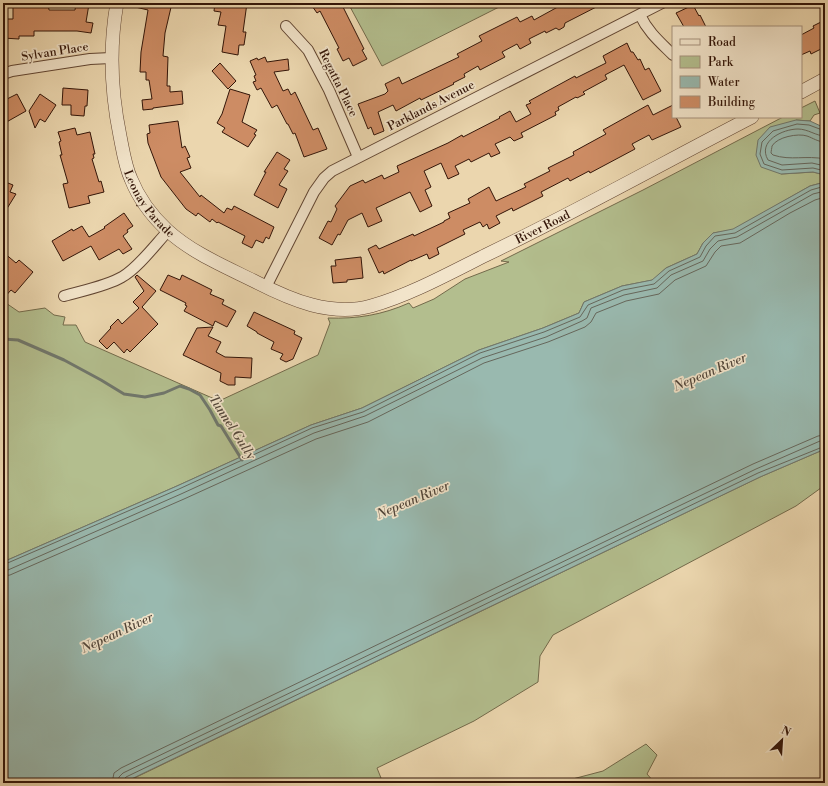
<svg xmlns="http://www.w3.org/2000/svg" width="828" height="786" viewBox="0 0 828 786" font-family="'Libre Bodoni',serif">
<rect width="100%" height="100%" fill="#ebd6ae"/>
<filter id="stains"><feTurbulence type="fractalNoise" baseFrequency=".005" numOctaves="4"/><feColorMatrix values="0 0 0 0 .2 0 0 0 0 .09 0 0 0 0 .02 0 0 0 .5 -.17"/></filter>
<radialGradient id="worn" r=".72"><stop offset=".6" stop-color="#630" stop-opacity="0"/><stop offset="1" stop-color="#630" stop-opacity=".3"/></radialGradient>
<g fill="#b3be8e" stroke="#736a4b">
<path d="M348,3h159l-125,63z"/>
<path d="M815,101l5,12 -6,2 -4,6 -14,-1 -15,54 32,-2 12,3v7l-15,4 -77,44 -20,3 -10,10 -6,11 -31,14 -13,12 -31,6 -38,16 -5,11 -36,15 -64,22 -117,58 -51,17 -134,61 -174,76v-261l16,11 26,-4 9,7 11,2 -2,8h13l9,17 134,59 99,-46 12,-32 -2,-5c29,1 54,-3 81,-15l4,5 21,-9 31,-20 44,-17 -8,-1 142,-71 140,-73h18v-9z"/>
<path d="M825,449v36l-29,21 -243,129 -13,21 -2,26 -64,39 -97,47 4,10v5h-121l-6,-4 -25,2 -4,2h-101l636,-306z"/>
<path d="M646,744l11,11 -10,19 8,9h-94l4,-2 38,-10z"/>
</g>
<g fill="#99b9af" stroke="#70776c">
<path d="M796,120l14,1 15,7v47l-12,-3 -32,2 -20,-7 -5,-12 2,-15 12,-13z"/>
<path d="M825,182v267l-65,28 -637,306h-120v-221l174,-76 134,-61 51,-17 117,-58 64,-22 36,-15 5,-11 38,-16 30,-6 14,-12 31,-14 6,-11 10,-10 20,-4 77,-43z"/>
</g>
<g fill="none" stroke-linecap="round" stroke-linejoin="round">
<g stroke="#66675c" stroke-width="1">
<path d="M825,131l-16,-6 -12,-1 -24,7 -11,11 -2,12 4,10 18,6 31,-2 12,3"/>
<path d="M825,136c-9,0 -17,-7 -27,-7 -15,0 -41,12 -30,31l14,5 30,-2 13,3"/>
<path d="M825,142c-7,0 -12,-4 -18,-6 -9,-3 -30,1 -35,10 0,1 -1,6 -1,7l2,2c18,6 33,0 52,4"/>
<path d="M3,565l176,-76 133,-61 51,-16 117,-59 64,-21 36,-15 8,-12 35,-15 31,-6 15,-13 31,-14 6,-11 9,-10 20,-3 76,-43 14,-4"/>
<path d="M3,570h5l173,-76 133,-61 51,-17 117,-58 64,-21 36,-16 5,-3 4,-10 33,-13 33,-7 14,-13 32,-14 7,-12 8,-8 19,-4 76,-43 12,-3"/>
<path d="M3,576l7,-1 174,-76 132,-60 52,-17 116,-59 64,-21 37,-15 6,-5 5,-9 30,-12 33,-7 16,-14 31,-14 9,-14 6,-6 19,-3 50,-30 25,-13 10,-3"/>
<path d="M112,783l2,-10 7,-5 632,-304 65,-28 7,-1"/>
<path d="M118,783l1,-6 4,-4 633,-304 64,-28h5"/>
<path d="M123,783v-3l3,-3 632,-304 67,-27"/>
</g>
<path stroke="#70776c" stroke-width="3" d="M3,339l15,1 46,20 37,20 23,14 21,3 19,-4 16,-7 9,3 11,6 10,15 8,15 3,1 21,34"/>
</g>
<g fill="#cd8c64" stroke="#331508">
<path d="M16,3h32l1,7h26l1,-7 13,1 -3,18 7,1 -2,10 -14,-2h-43v5h-15v3l-16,-1v-19h10v-14h3z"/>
<path d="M132,3h40l-7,30 -2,23 5,1 -1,29h3v6l12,-1 1,13 -30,4v1l-10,1 -1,-10 10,-1 -3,-19h-3v-8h-6l1,-20 7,-42 -17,-4z"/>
<path d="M215,3h32l-4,29h3l-2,13h-5l-1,10 -16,-3 4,-26 -8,-1 3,-13 -7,-1z"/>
<path d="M310,3h31l23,46 -2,1 5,9 -14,7 -4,-8 -6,3 -6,-12 2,-1 -19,-37 -3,2z"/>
<path d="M565,3h39l-39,20 -1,4 -5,3 -3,-2 -10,5 -1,-2 -16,8 2,4 -11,6 -3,-5 -15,8 3,5 -25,13 -2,-4 -14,8 1,3 -12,6 1,1 -33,16 -1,-2 -24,13 -3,-6 -15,7 6,19 -10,4 -3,-8 -3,2 -10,-25 27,-10 3,-3 -3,-7 14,-7 3,7 57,-27 -2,-3 25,-13 -3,-5 38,-19 3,5 12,-6 2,4z"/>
<path d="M693,5l6,11 1,-1 6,12h-22l-8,-14z"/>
<path d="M825,20v27l-14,7 -1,-3 -9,4v-20l13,-7 -1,-2z"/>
<path d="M627,43l4,9h2l5,8 2,-1 5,11 4,-2 12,23 -18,9 -19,-35 -19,10 2,4 -24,13 2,2 -8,4 -1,-1 -18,10 1,3 -4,2 1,3 -35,18 2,4 -9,4 -4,-4 -15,7 5,9 -9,4 -2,-4 -18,9 -2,-3 -14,7 4,8 -11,5 -7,-16 -17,8 7,16 -6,3 7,16 -12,6 -10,-20 -34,16 6,13 -14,6 -6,-14 -14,7 -8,15 -2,-1 -6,11 -13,-7 9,-17 3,1 6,-13 -2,-3 15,-20 13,-6 2,3 17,-8 2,4 15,-7 -2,-6 51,-23 14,-8 1,2 37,-19 -1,-1 11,-6 6,11 15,-8 -5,-9 5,-2 -2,-2 46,-25 1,2 30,-15 -3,-7z"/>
<path d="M265,57l2,5 21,-3 1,11 -15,2 9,19 5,-2 3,6 4,-3 18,38 5,-2 9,21 -23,8 -9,-24 -2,1 -5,-10h-1l-10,-19 -5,3 -11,-20 -4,2 -4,-8 3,-1 -2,-5 2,-1 -6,-14 7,-3 1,2z"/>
<path d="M220,63l16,18 -8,8 -16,-18z"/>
<path d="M63,88l25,2 -1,16h-2l-1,10 -13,-1v-10h-9z"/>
<path d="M230,89l20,6 -8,27 15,8 -3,4 2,1 -8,12 -26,-15 3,-4 -8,-5 5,-9z"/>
<path d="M17,94l9,17 -23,13v-23z"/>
<path d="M40,94l16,11 -11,17 -5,-3 -5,9 -6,-17z"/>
<path d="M648,105l5,10 20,-10v12h3l5,10 -29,13 -3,-5 -17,9 3,5 -45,24 -1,-2 -19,10 -2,-3 -27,14 2,4 -30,15 -1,-3 -16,8 4,7 -11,6 -2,-5 -4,3 -3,-5 -17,8 2,4 -28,14 2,6 -10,5 -2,-5 -16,7v-1l-27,14 -1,-3 -4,2 -11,-24 8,-4 3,4 34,-15 1,2 30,-14v-1l6,-3 -2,-5 22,-10 -2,-4 21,-12 7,14 30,-14 -2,-3 26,-13 -2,-3 26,-13 -1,-3 33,-18 -3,-4z"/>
<path d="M178,121l4,27 3,-2 5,11 -3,1 4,10 -11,4 20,25 1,-2 23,18 3,-5 5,2 2,-4 40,21 -5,12 -3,-2 -3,6 -7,-3 -4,8 -10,-5 3,-7 -27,-14 -1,1 -5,-4 -2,3 -12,-9 -2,3 -10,-7 -25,-32 -13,-34 -1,-9 3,-1 -1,-8z"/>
<path d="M75,128l2,7 13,-3 5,22h-2l1,4 -2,1 7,23 2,-1 3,11 -16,4 2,7 -21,5 -6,-24 5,-1 -8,-28h2l-3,-13 2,-1 -3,-9z"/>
<path d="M277,152l13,8 -6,9 4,2 -9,14 8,4 -9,19 -24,-13 12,-23h-2z"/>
<path d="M3,181l10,4 -3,7 6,2 -13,21z"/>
<path d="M124,213l9,13 -6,4 1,2 -5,4 9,13 -9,5 -4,-5 -20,11 -8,-14 -28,15 -11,-20 20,-12 1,2 9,-5 7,11 16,-9 -1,-1z"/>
<path d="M3,252l13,11 3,-3 14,12 -18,21 -4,-3 -8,9z"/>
<path d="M361,257l2,21 -16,2v2l-14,1 -2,-17h5l-1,-6z"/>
<path d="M137,275l19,16 -14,16 16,17 -28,28 -3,-3 -3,4 -10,-11 -7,7 -8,-8 12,-13 -1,-1 8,-8 4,5 17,-16 -6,-6 11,-11 -9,-14z"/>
<path d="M168,275l12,5 2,-5 30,15 -2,4 14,6 -2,4 14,7 -9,16 -12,-6 -2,5 -29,-15 3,-5 -2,-1 1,-2 -26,-13z"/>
<path d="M254,312l41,19 -1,3 8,4 -9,21 -7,3 -6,-3 3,-5 -12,-5 3,-7 -17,-9v-1l-10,-6z"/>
<path d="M213,327l-5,9 13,6 -5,10 9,5 27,1 -1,20 -16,-1v8h-7l-8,-4 1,-8 -38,-18 14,-27z"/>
</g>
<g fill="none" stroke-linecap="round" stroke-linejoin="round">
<defs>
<g id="minor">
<path d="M640,15c8,17 20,27 33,40"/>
<path d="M286,26l22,24 21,40 29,67"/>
<path d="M3,74l9,-3 78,-12 21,-1"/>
<path d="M266,287l48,-95 10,-14 8,-7 330,-168"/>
<path d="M64,296c17,-5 43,-10 58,-19 16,-9 33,-32 46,-46"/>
</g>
<g id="tertiary">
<path id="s1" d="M117,3c-8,45 -6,89 3,133 3,15 5,30 11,43 8,20 21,37 36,51 25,23 59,37 89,52 35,18 75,35 115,24 39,-11 79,-33 115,-51 90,-43 177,-92 266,-138"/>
<path d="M801,92l24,-13"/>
</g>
</defs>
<use href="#minor" stroke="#614532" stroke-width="12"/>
<use href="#tertiary" stroke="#614532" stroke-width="14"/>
<use href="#minor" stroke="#f2e4ca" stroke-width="10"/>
<use href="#tertiary" stroke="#f2e4ca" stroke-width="13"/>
</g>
<g text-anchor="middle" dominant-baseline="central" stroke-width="3.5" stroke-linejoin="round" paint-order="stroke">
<g font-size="12" fill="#331508" stroke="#f2e4ca">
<text transform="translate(55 52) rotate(-9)">Sylvan Place</text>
<text transform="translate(338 83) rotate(64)">Regatta Place</text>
<text transform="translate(431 106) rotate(-27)">Parklands Avenue</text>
<text stroke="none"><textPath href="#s1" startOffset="209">Leonay Parade</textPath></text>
<text stroke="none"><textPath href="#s1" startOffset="654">River Road</textPath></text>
</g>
<g font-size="13" font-style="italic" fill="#52463a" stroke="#f2e4ca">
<text transform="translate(710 372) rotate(-23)">Nepean River</text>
<text transform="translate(232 427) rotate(57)">Tunnel Gully</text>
<text transform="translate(413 500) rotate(-23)">Nepean River</text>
<text transform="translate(117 633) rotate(-25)">Nepean River</text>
</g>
</g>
<rect width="828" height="786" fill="none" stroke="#ebd6ae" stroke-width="16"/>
<rect x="4" y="4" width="820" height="778" fill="none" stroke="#331508" stroke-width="2"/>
<rect x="8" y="8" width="812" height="770" fill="none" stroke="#331508"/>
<rect x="672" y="26" width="130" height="92" fill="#f2e4ca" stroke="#a6917c"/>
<rect x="680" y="39" width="20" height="6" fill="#f2e4ca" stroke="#a6917c"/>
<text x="708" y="46" font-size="12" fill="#331508">Road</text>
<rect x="680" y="56" width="20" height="12" fill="#b3be8e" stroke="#a6917c"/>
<text x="708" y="66" font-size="12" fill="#331508">Park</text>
<rect x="680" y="76" width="20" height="12" fill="#99b9af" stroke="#a6917c"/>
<text x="708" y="86" font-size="12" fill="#331508">Water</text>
<rect x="680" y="96" width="20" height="12" fill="#cd8c64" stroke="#a6917c"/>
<text x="708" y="106" font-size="12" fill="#331508">Building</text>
<g transform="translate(782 740) rotate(25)" stroke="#f2e4ca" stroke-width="3" paint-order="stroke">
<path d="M0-3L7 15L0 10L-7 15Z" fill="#331508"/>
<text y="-6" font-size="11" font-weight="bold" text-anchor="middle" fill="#331508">N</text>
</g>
<rect width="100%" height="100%" filter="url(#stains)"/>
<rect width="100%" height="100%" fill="url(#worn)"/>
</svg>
